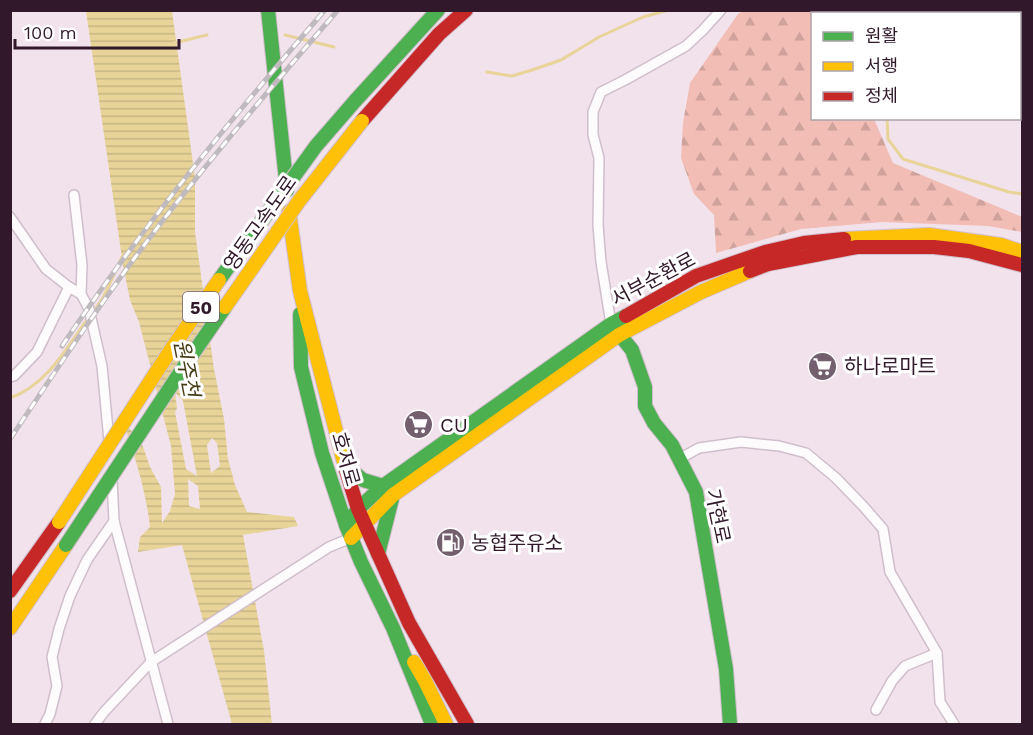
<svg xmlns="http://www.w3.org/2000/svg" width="1033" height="735" viewBox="0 0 1033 735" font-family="'Work Sans','Noto Sans KR',sans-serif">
<defs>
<pattern id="forest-firs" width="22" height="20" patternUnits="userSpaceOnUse" patternTransform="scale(1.5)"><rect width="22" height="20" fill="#f2bdb5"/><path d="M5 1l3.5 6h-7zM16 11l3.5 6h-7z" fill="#d0a29c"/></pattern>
<pattern id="water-rules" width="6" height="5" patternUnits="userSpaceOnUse" patternTransform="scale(1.5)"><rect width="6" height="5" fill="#e8d499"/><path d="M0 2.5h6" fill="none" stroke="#c7b584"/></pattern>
</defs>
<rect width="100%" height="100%" fill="#f1e2ec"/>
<path fill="url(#forest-firs)" d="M745,10l125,1 1,2 -59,1v104l62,1 19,44 129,54v15l-34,-6 -106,-4 -81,7 -85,24 -2,-38 -20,-21 -13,-36 2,-35 7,-40 48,-69z"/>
<path fill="url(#water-rules)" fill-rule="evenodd" d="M86,11h86l23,167v54l19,137 10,50 4,40 7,26 12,27 47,5 4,9 -55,9 21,116 8,73h-40l-50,-179 -44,7 2,-15 10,-10c-4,-37 -16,-72 -27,-107l19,24 8,23 11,20 1,36 8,-12 5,-17 -4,-48 -32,-124 -9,-22 -7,-35zM175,392l8,9 14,75 -11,-7 -11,-57 2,-4zM212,438l5,5 3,23 -9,7 -4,-28zM188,479l10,7 2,23 -11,-3z"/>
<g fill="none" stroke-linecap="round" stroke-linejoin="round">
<g stroke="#e8d499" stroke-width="3">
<path d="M910,14v-4"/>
<path d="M285,35l49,12"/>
<path d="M174,43l33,-8"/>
<path d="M487,72l25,4 20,-6 29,-10 38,-23 44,-20 26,-7"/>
<path d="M887,118l1,21 15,20 106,33 13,2"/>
<path d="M93,312l10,-14 19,-41"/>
<path d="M10,398c37,-13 57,-51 79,-81"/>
</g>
<defs>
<g id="street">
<path d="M74,195l8,70 -1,29"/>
<path d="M10,217l36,52 23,18 12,7 8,15 13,57 7,75"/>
<path d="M611,324l-10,-62 -3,-37 1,-67 -6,-23v-23l8,-20 24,-12 61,-34 17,-16 18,-20"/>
<path d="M10,377l4,-1 23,-24 32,-65"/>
<path d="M679,459l20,-11 42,-6 38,4 27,7 30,25 28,29 19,22 7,43 47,81 3,49 14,22"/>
<path d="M112,479l2,42 54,203"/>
<path d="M876,710l16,-29 13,-15 32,-13"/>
<path d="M45,724l5,-10 7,-28 -5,-29 7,-28 11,-33 17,-36 27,-39"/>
<path d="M95,724l9,-12 47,-50 178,-115 22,-9"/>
</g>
<g id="fast">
<path d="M268,10l19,180"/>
<path d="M355,101l83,-91"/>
<path d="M300,314l1,53 21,86 24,72 15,37 32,66 39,96"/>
<path d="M615,329l17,21 13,37v19l9,17 18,22 24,47 30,177 4,55"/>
<path d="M344,464l19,16 20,6"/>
<path d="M346,525l12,-16 25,-23 228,-162 15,-8"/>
<path d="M378,554l15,-59"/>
</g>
<g id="slow">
<path d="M289,212l11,79 46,179"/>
<path d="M844,239l85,-4 72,10 21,7"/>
<path d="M351,538l42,-43 226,-160 82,-43 49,-21"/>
<path d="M10,628l56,-83"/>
<path d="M414,662l11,19 21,43"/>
</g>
<g id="jam">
<path d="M362,121l77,-87 27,-24"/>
<path d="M750,271l18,-7 89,-17h77l35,4 53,14"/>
<path d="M626,316l70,-40 69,-24 39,-9 40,-4"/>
<path d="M346,470l12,39 51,114 58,101"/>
<path d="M10,591l49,-69"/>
</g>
</defs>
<use href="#street" stroke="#d1becc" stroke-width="12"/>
<use href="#fast" stroke="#d1becc" stroke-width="16"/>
<use href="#slow" stroke="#d1becc" stroke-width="16"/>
<use href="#jam" stroke="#d1becc" stroke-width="16"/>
<use href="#street" stroke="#fdfbfc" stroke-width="9"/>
<use href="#fast" stroke="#4caf50" stroke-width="14"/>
<use href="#slow" stroke="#ffc107" stroke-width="14"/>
<use href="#jam" stroke="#c62828" stroke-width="14"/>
<defs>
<g id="rail">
<path d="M62,346c80,-119 169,-227 263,-336"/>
<path d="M10,439c47,-70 93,-140 144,-207 58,-76 121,-149 184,-222"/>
</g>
</defs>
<use href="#rail" stroke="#c0babe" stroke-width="5"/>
<use href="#rail" stroke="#fff" stroke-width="3" stroke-dasharray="9" stroke-linecap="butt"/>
<defs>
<g id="fast-bridge">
<path d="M219,280l97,-134 39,-45"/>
<path d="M66,545l115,-174 44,-64"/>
</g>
<g id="slow-bridge">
<path d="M225,307l74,-106 63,-80"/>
<path d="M59,522l111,-171 49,-71"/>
</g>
</defs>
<use href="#fast-bridge" stroke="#d1becc" stroke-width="16" stroke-linecap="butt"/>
<use href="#slow-bridge" stroke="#d1becc" stroke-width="16" stroke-linecap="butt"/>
<use href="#fast-bridge" stroke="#4caf50" stroke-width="14"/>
<use href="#slow-bridge" stroke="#ffc107" stroke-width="14"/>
</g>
<defs>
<symbol id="supermarket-disc" viewBox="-11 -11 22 22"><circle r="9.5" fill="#745f6f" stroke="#fff"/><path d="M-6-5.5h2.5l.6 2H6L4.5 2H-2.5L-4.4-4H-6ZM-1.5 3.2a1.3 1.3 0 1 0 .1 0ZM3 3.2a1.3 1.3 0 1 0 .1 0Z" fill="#fff"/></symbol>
<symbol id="fuel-disc" viewBox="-11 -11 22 22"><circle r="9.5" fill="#745f6f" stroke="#fff"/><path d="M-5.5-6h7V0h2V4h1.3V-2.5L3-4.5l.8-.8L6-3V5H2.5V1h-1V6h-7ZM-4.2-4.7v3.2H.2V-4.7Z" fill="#fff"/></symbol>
</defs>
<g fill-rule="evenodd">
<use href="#supermarket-disc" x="806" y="350" width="33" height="33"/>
<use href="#supermarket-disc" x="402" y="408" width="33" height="33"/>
<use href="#fuel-disc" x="434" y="526" width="33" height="33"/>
</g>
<g text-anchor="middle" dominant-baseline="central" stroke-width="6" stroke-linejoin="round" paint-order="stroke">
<rect fill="#fff" stroke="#6f5e6b" stroke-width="1.5" x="183" y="292" width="36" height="30" rx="4.5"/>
<g font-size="18" font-weight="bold" fill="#31192b">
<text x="201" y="307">50</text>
</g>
<g font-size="20" fill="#31192b" stroke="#fff">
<text transform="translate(260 223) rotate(-55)">영동고속도로</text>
<text transform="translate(653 279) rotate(-28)">서부순환로</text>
<text transform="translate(346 459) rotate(74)">호저로</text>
<text transform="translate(718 516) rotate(78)">가현로</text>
</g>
<g font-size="20" fill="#31192b" stroke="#fff" text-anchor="start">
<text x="844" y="366">하나로마트</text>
<text x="440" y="425">CU</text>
<text x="471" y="543">농협주유소</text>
</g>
<g font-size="21" font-style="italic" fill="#463d17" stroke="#fff">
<text transform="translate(187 368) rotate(79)">원주천</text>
</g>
</g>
<rect width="1033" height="735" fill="none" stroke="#31192b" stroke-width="24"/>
<rect x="811" y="12" width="210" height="108" fill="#ffffff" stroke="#ada3aa" stroke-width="1.5"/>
<rect x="823" y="32" width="30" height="9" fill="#4caf50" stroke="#ada3aa" stroke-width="1.5"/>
<text x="865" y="42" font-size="18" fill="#31192b">원활</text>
<rect x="823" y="62" width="30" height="9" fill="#ffc107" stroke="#ada3aa" stroke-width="1.5"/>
<text x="865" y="72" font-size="18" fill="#31192b">서행</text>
<rect x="823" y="92" width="30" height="9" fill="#c62828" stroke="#ada3aa" stroke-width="1.5"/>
<text x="865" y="102" font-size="18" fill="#31192b">정체</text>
<path d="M15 39v9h164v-9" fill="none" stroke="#31192b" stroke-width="3"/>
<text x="24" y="39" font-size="18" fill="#31192b" stroke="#ffffff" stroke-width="4.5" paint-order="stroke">100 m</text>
</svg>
